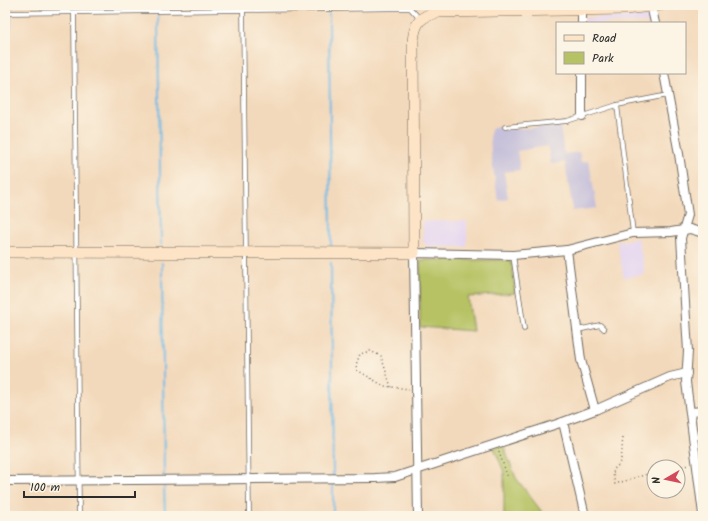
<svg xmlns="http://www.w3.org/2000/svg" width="708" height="521" viewBox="0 0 708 521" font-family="Kalam,sans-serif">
<rect width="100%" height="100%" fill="#fcf5e5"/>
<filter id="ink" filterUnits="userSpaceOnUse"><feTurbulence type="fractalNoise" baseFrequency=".025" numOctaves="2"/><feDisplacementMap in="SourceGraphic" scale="8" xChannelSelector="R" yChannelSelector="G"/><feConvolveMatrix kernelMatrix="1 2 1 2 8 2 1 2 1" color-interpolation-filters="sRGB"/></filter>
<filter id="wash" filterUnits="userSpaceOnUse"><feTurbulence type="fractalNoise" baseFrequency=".012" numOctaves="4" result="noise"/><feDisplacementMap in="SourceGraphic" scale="16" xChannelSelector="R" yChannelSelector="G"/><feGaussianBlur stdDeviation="0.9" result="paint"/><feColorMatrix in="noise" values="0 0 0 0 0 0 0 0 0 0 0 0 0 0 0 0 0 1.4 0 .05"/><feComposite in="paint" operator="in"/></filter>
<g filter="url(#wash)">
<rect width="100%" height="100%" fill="#f3d9bb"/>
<g fill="#e3d3f2">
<path d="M649,16l1,7h-65v-5z"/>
<path d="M423,221h44v26h-38l-6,-5z"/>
<path d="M638,238l7,36 -21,4 -7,-36z"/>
</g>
<path fill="#c6c0da" d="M500,125v5l60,-4 4,28 15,-2 2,10 8,-1 8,47 -24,3 -8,-49 -14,2 -3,-18 -31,5 3,19 -16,2 4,26 -10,2 -7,-46 -1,-21 2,-5z"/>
<g fill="#b6c264" stroke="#707648">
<path d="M420,260h89l3,4 3,29 -47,4 5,34 -53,-4z"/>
<path d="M503,445l13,33 29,38h-41v-44l-10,-24z"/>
</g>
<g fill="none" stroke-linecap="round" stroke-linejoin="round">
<g stroke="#6dbae7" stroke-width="2">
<path d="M158,5v4"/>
<path d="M329,5v1"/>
<path d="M12,9v-4"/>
<path d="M329,14l2,232"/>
<path d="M158,16l3,229"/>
<path d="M5,80l6,-64"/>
<path d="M162,263l2,214"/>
<path d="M331,263l2,213"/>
<path d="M333,482v34"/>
<path d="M164,483l1,33"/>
</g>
</g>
</g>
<g filter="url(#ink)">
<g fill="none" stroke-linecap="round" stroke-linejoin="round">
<defs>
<g id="lane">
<path d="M243,5l6,511"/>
<path d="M5,13l405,-5 10,11"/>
<path d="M74,13l5,503"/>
<path d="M617,105l16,128"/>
<path d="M505,127l62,-6 50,-16 51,-10"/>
<path d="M513,255l11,74"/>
<path d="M578,330l22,-5 4,4"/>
</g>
<g id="street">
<path d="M651,5l4,18"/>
<path d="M582,23v-13"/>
<path d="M582,73v43"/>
<path d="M664,73l15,81 9,61 -7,23 7,113 -2,31 17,132"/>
<path d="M567,250l14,110 14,50"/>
<path d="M690,412l13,-1"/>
<path d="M563,422l22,94"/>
<path d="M5,481l370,-3 20,-1 168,-55 32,-12 75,-33 17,-4"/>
<path d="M418,516l-4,-263 99,2 54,-5 66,-17 38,-1 19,-3 13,4"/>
</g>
<path id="secondary" d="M5,252l409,1 -1,-212c2,-19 7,-25 26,-29l186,-3 35,-4"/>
</defs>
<use href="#lane" stroke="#71685d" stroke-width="5.5"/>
<use href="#street" stroke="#71685d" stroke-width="10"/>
<use href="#secondary" stroke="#71685d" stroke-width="12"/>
<g stroke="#71685d" stroke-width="1.5" stroke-dasharray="1 3" stroke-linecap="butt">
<path d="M391,387l-10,-31 -11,-5 -10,3 -4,11 1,5 27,16 25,3"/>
<path d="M623,438c-2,12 1,24 -9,31l-1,4 2,11 39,-12"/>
<path d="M499,452l9,26"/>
<path d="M678,467l11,-2"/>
</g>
<use href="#lane" stroke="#fff" stroke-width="4"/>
<use href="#street" stroke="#fff" stroke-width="8"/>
<use href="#secondary" stroke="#fee4c6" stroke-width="11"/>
</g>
</g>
<rect width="708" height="521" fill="none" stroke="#fcf5e5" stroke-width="20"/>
<rect x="556" y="22" width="130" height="52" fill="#fcf5e5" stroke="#a8a49b"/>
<rect x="564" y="35" width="20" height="6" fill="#fee4c6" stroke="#a8a49b"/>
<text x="592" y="42" font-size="12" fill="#2b2b2b">Road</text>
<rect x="564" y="52" width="20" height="12" fill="#b6c264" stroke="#a8a49b"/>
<text x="592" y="62" font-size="12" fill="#2b2b2b">Park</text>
<g transform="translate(666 479) rotate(261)"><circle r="19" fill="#fcf5e5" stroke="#a8a49b"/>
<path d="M0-3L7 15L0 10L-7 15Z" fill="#d1495b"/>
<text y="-6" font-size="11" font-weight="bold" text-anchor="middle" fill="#2b2b2b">N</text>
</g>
<path d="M24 491v6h111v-6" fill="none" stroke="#2b2b2b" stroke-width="2"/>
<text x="30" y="491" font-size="12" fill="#2b2b2b" stroke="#fcf5e5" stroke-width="3" paint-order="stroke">100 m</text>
</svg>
